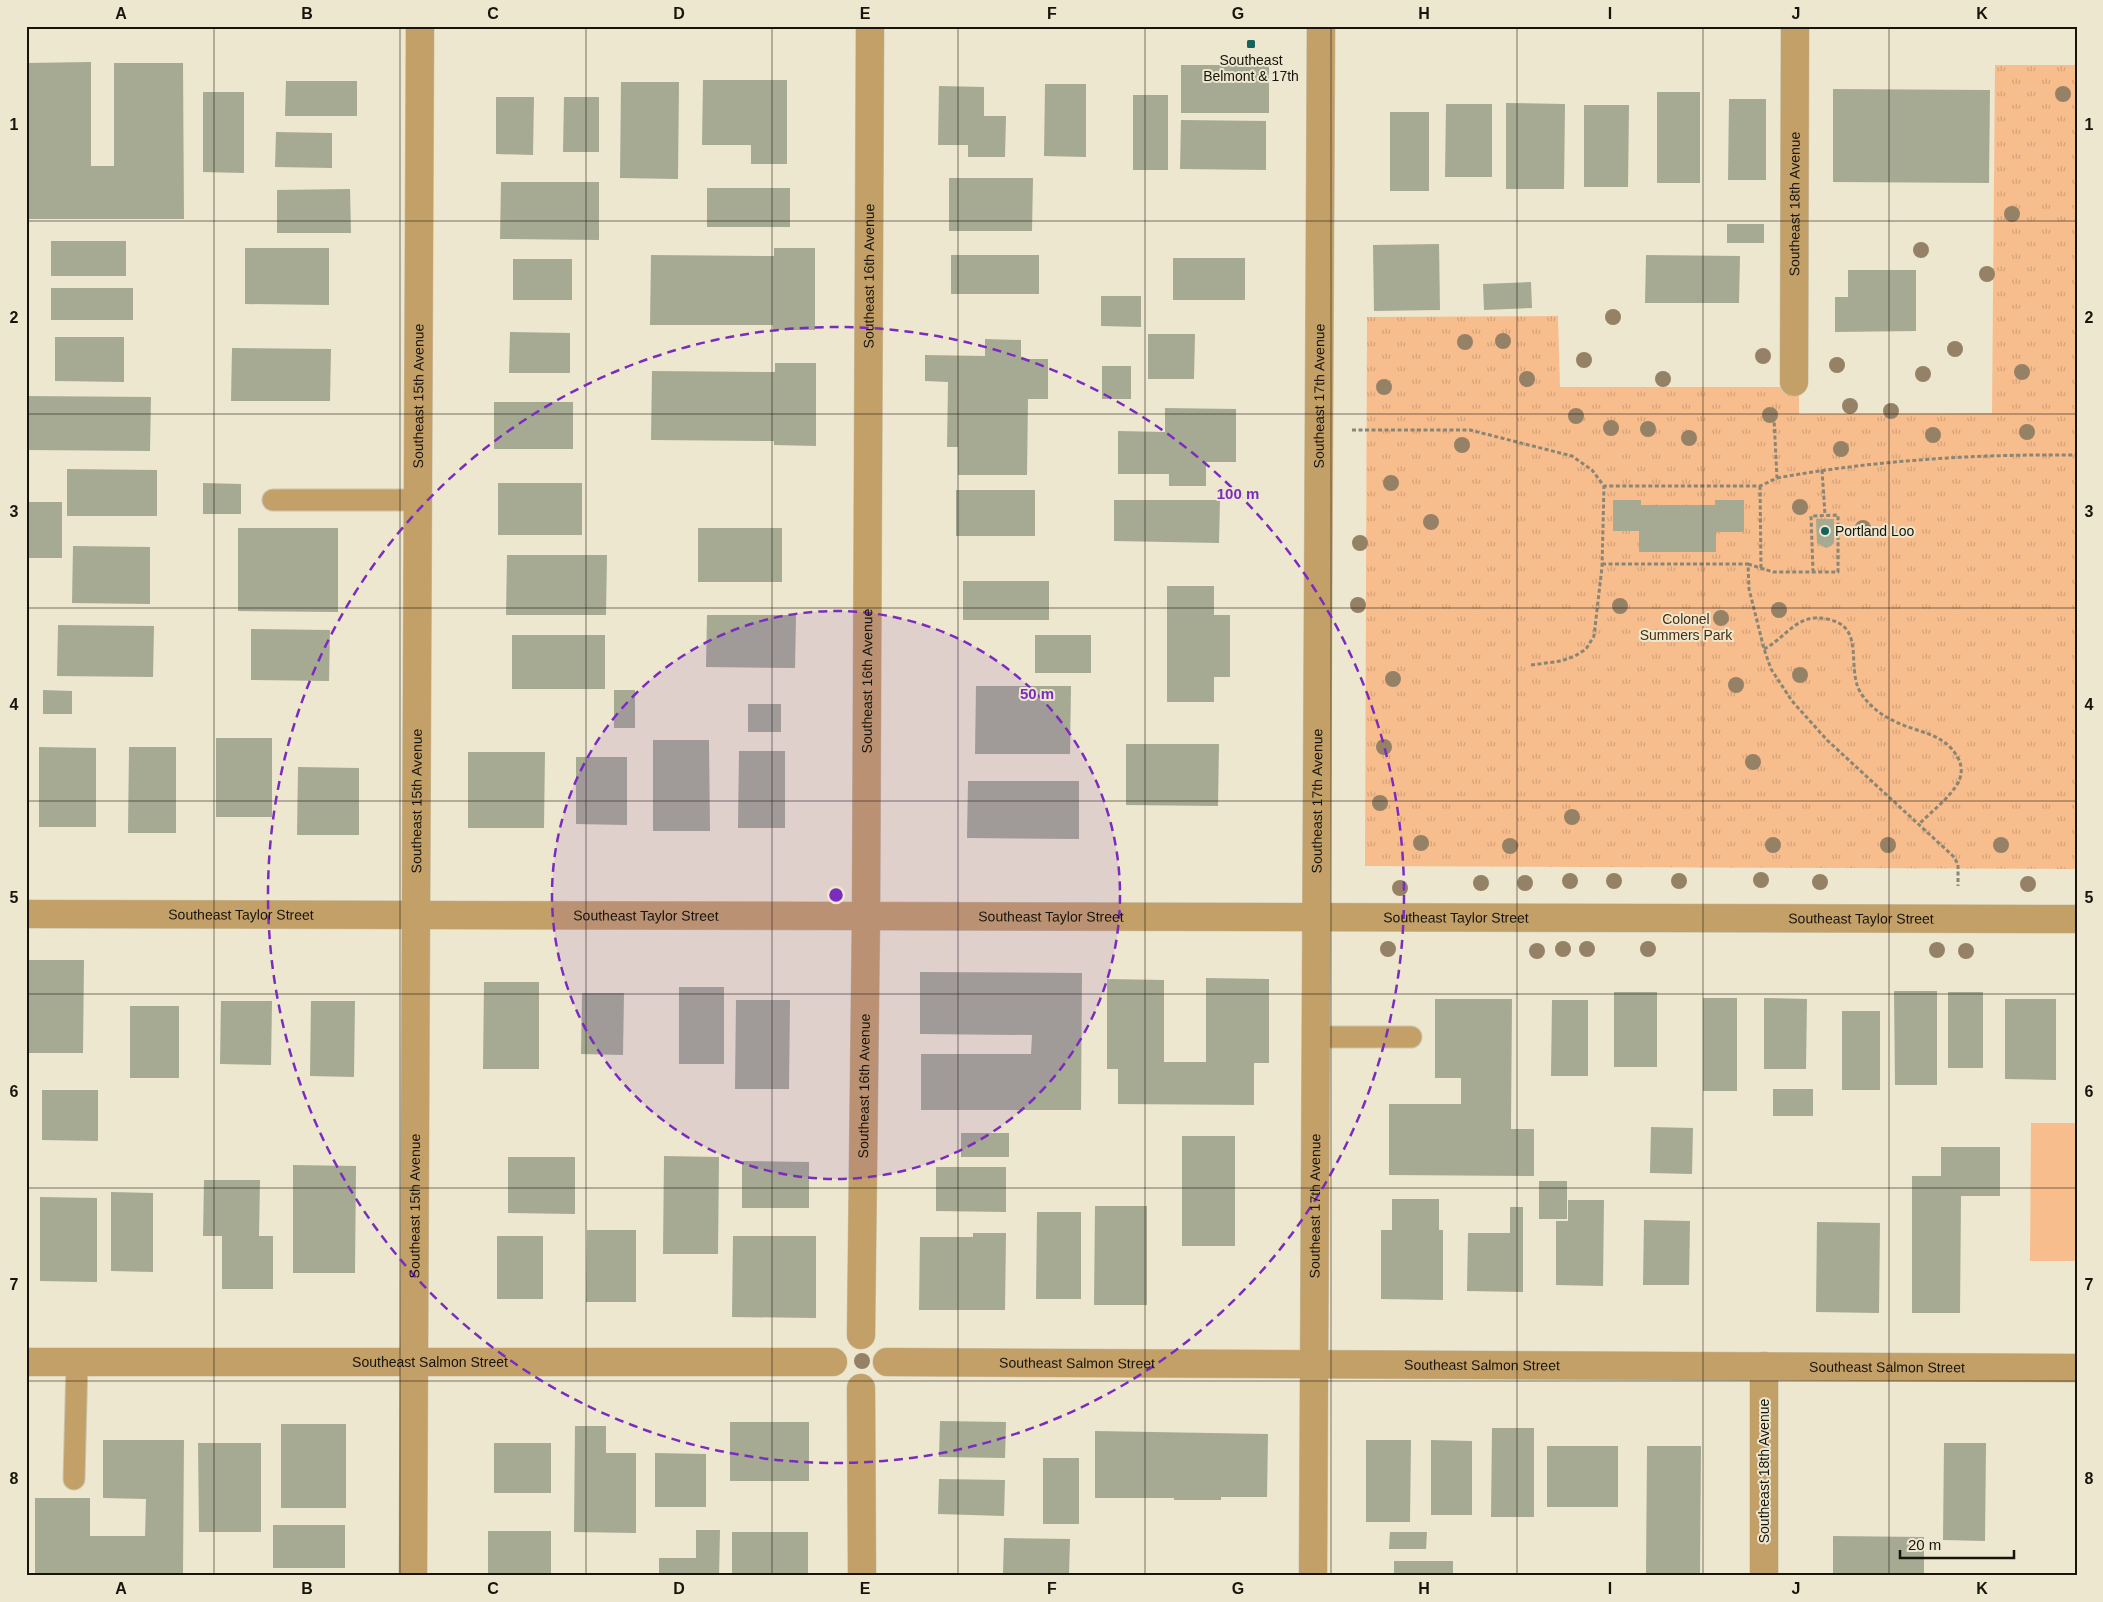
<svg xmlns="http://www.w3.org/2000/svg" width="2103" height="1602" viewBox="0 0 2103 1602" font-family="Arial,sans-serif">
<defs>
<pattern id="park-tufts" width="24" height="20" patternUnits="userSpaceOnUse" patternTransform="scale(1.25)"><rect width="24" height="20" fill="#f8bd8d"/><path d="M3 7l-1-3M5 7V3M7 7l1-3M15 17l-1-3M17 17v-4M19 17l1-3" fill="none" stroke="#d4a278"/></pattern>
</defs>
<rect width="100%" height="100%" fill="#ede7cf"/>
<path fill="#f8bd8d" d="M2031,1123h46v138h-47z"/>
<path fill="url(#park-tufts)" d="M1995,65h82v804l-712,-3 2,-549 191,-1 2,71h239v27l193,-1z"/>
<g fill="#a6aa93">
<path d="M91,62v104h23v-103h69l1,156h-158v-156z"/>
<rect x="1181" y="65" width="88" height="48"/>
<path d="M703,80h84v84h-36v-19h-49z"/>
<path d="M286,81h71v35h-72z"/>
<path d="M621,82h58l-1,97 -58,-1z"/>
<path d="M1045,84h41v73l-42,-1z"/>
<path d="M939,86l45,1v29h22l-1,41h-37v-12h-30z"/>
<path d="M1833,89l157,1 -1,93 -156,-1z"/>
<path d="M203,92h41v81l-41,-1z"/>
<rect x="1657" y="92" width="43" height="91"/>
<rect x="1133" y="95" width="35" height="75"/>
<path d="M496,97h38l-1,58 -37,-1z"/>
<path d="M564,97h35v55h-36z"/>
<path d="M1729,99h37v81h-38z"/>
<path d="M1506,103l59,1 -1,85h-58z"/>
<path d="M1446,104h46v73h-47z"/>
<path d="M1584,105h45l-1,82h-44z"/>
<rect x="1390" y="112" width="39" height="79"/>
<path d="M1181,120l85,1v49l-86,-1z"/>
<path d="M276,132l56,1v35l-57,-1z"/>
<path d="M949,178h84l-1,53h-83z"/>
<path d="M501,182h98v58l-99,-1z"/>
<rect x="707" y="188" width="83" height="39"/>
<path d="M350,189l1,44h-74v-43z"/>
<rect x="1727" y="224" width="37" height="19"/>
<rect x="51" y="241" width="75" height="35"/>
<path d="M1439,244l1,66 -66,1 -1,-66z"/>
<path d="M245,248h84v57l-84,-1z"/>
<path d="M774,248h41v82h-42v-5h-123l1,-70 123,1z"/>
<rect x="951" y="255" width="88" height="39"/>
<path d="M1646,255l94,1 -1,47h-94z"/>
<rect x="1173" y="258" width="72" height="42"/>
<rect x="513" y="259" width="59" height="41"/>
<path d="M1848,270h68v61l-81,1v-35h13z"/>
<path d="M1531,282l1,26 -48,2 -1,-26z"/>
<rect x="51" y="288" width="82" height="32"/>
<path d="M1101,296h40v31l-40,-1z"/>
<path d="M510,332l60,1v40h-61z"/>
<path d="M1148,334h47l-1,45h-46z"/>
<path d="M55,337h69v45l-69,-1z"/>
<path d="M985,339l36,1v19h27v40h-20l-1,76h-69v-28h-11l1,-65 -23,-1v-26l60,1z"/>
<path d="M232,348l99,1 -1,52h-99z"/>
<path d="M775,363h41v83l-42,-1v-4l-123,-1 1,-69 123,1z"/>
<rect x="1102" y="366" width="29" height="33"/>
<path d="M26,396l125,1 -1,54 -124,-1z"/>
<rect x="494" y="402" width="79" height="47"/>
<path d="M1165,408l71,1v53h-30v24h-37v-12h-51v-43l47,1z"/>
<path d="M67,469l90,1v46h-90z"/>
<path d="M203,483l38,1v30h-38z"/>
<rect x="498" y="483" width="84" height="52"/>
<rect x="956" y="490" width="79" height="46"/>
<path d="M1114,500h106l-1,43 -105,-2z"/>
<path d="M1613,500h28v5h74v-5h29v32h-28v20h-77v-21h-26z"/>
<path d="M26,502h36v56h-34z"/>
<path d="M1816,519h18v24l-3,3 -5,2 -9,-5z"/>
<path d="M238,528h100v84l-100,-1z"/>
<rect x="698" y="528" width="84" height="54"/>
<path d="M73,546l77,1v57l-78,-1z"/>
<path d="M507,555h100l-1,60h-100z"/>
<rect x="963" y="581" width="86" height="39"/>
<path d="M1167,586h47v29h16v62h-16v25h-47z"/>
<path d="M707,615h89l-1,53 -89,-1z"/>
<path d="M58,625l96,1 -1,51 -96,-1z"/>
<path d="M251,629l79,1 -1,51 -78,-1z"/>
<rect x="512" y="635" width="93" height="54"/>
<rect x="1035" y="635" width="56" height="38"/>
<path d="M976,686h95l-1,68h-95z"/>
<path d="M43,690l29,1v23h-29z"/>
<rect x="614" y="690" width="21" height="38"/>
<rect x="748" y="704" width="33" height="28"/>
<rect x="216" y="738" width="56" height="79"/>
<path d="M653,740h56l1,91h-57z"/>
<path d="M1126,744h93l-1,62 -92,-1z"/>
<path d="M39,747l57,1v79h-57z"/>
<path d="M129,747h47v86h-48z"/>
<path d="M739,751h46v77h-47z"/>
<path d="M468,752h77l-1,76h-76z"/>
<path d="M576,757h51v68l-51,-1z"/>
<path d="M298,767l61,1v67h-62z"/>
<path d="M968,781h111v58l-112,-1z"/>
<path d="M26,960h58l-1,93h-57z"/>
<path d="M920,972l162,1 -1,137h-160v-56h110l1,-19 -112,-1z"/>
<path d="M1206,978l63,1v84h-15v42l-136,-1v-35h-11v-90l57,1v82h42z"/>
<path d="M484,982h55v87h-56z"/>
<rect x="679" y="987" width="45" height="77"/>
<path d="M1894,991h43v94h-42z"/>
<rect x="1614" y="992" width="43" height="75"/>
<rect x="1948" y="992" width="35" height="76"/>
<path d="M582,993h42l-1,62 -42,-1z"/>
<rect x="1703" y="998" width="34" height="93"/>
<path d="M1764,998l43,1 -1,70h-42z"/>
<path d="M1435,999h77l-1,130h23v47l-145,-1v-71h72v-26h-26z"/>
<path d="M2005,999h51v81l-51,-1z"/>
<path d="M736,1000h54l-1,89h-54z"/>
<path d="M1552,1000h36v76h-37z"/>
<path d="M221,1001h51l-1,64 -51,-1z"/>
<path d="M311,1001h44l-1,76 -44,-1z"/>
<rect x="130" y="1006" width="49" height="72"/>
<rect x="1842" y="1011" width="38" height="79"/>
<rect x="1773" y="1089" width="40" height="27"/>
<path d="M42,1090h56v51l-56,-1z"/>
<path d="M1651,1127l42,1 -1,46 -42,-1z"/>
<rect x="961" y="1133" width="48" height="24"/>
<rect x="1182" y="1136" width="53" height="110"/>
<path d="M1941,1147h59v49h-39l-1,117h-48v-137h29z"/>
<path d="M664,1156l55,1 -1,97h-55z"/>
<path d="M508,1157h67v57l-67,-1z"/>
<path d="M742,1161l67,1v46h-67z"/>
<path d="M293,1165l63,1 -1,107h-62z"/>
<path d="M936,1167h70v45l-70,-1z"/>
<path d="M204,1180h56l-1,56h14v53h-51v-53h-19z"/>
<rect x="1539" y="1181" width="28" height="38"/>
<path d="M111,1192l42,1v79l-42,-1z"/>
<path d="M40,1197l57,1v84l-57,-1z"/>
<path d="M1392,1199h47v31h4v70l-62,-1v-69h11z"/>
<path d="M1568,1200h36l-1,86 -47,-1v-64h12z"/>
<path d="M1095,1206h52v99h-53z"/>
<path d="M1510,1207h13v85l-56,-1 1,-58h42z"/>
<path d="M1037,1212h44v87h-45z"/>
<path d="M1644,1220l46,1 -1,64h-46z"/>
<path d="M1817,1222l63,1 -1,90 -63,-1z"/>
<path d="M587,1230h49v72h-50z"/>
<path d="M973,1233h33l-1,77h-86l1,-73h53z"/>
<rect x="497" y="1236" width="46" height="63"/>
<path d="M733,1236h83v82l-84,-1z"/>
<path d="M940,1421l66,1 -1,36 -66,-1z"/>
<rect x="730" y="1422" width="79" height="59"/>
<rect x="281" y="1424" width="65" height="84"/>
<path d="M575,1426h31v27h30v80l-62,-1z"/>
<path d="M1492,1428h42v89h-43z"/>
<path d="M1095,1431l173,3 -1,63h-46v3h-47v-2h-79z"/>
<path d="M103,1440h81l-1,133h-148v-75h55v38h55l1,-37 -43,-1z"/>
<path d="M1366,1440h45l-1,82h-44z"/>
<path d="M1431,1440l41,1v74h-41z"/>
<path d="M198,1443h63v89h-62z"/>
<rect x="494" y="1443" width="57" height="50"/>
<path d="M1944,1443h42l-1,98 -42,-1z"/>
<rect x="1547" y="1446" width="71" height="61"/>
<path d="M1647,1446h54l-1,130h-54z"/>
<path d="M655,1453l51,1v53h-51z"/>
<rect x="1043" y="1458" width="36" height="66"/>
<path d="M939,1479l66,1 -1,36 -66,-2z"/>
<rect x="273" y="1525" width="72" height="43"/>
<path d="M696,1530h24l-1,46h-60v-18h37z"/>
<rect x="488" y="1531" width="63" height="45"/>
<rect x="732" y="1532" width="76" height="44"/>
<path d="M1390,1532h37l-1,17h-37z"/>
<path d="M1833,1536l91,1v39h-91z"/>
<path d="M1004,1538l66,1 -1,36 -66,-2z"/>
<rect x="1394" y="1561" width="59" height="15"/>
</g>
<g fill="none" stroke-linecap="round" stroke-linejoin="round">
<defs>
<g id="lane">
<path d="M273,500h145"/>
<path d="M1316,1037h95"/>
<path d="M74,1479l3,-117"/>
</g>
<g id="street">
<path id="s1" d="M1794,382l1,-356"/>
<path id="s2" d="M26,914l2051,5"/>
<path id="s3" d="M861,1335l5,-419 4,-890"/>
<path id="s4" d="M26,1362h807"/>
<path id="s5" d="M887,1362l1190,6"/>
<path d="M1764,1366v210"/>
<path d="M861,1388l1,188"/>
<path id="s6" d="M413,1576l7,-1550"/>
<path id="s7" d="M1313,1576l8,-1550"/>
</g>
</defs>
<use href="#lane" stroke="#cbc5b0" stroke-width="23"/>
<use href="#street" stroke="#cbc5b0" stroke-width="29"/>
<g stroke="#8a8675" stroke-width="3" stroke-dasharray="4 2.5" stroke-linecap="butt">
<path d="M1352,430h118l102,26 20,14 12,16h156l17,-8 -3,-59 2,-8"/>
<path d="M1822,470l3,45"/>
<path d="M1777,478c99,-18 200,-24 300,-23"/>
<path d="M1760,486l1,83"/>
<path d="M1602,564h146l1,25 15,60 7,20 21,32 35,39 126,116 5,8v22"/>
<path d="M1748,564l25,8h65v-57l-27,1 2,55"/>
<path d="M1764,649c21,-10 33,-37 63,-30 41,8 17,50 35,76 8,11 19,20 32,26 23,12 50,11 64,37 5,9 4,20 -2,28 -9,14 -25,26 -37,38"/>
<path d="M1531,665l30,-4 14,-5 11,-7 8,-13 8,-69 2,-81"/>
</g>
<use href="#lane" stroke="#c4a069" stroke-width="21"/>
<use href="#street" stroke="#c4a069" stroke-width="28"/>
</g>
<g fill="#958166">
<circle cx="2063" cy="94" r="8"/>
<circle cx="2012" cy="214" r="8"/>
<circle cx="1921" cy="250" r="8"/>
<circle cx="1987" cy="274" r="8"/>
<circle cx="1613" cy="317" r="8"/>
<circle cx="1503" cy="341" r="8"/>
<circle cx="1465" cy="342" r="8"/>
<circle cx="1955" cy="349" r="8"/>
<circle cx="1763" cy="356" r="8"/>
<circle cx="1584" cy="360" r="8"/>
<circle cx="1837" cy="365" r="8"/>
<circle cx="2022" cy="372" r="8"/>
<circle cx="1923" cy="374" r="8"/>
<circle cx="1527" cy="379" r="8"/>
<circle cx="1663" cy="379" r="8"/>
<circle cx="1384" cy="387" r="8"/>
<circle cx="1850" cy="406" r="8"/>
<circle cx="1891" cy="411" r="8"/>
<circle cx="1770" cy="415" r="8"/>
<circle cx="1576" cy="416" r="8"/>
<circle cx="1611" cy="428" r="8"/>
<circle cx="1648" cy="429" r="8"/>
<circle cx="2027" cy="432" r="8"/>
<circle cx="1933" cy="435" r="8"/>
<circle cx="1689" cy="438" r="8"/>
<circle cx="1462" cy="445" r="8"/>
<circle cx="1841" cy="449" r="8"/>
<circle cx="1391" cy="483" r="8"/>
<circle cx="1800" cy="507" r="8"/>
<circle cx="1431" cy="522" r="8"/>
<circle cx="1863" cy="528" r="8"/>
<circle cx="1360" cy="543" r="8"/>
<circle cx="1358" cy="605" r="8"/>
<circle cx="1620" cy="606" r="8"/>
<circle cx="1779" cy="610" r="8"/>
<circle cx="1721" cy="618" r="8"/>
<circle cx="1800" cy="675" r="8"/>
<circle cx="1393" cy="679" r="8"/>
<circle cx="1736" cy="685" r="8"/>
<circle cx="1384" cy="747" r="8"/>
<circle cx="1753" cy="762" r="8"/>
<circle cx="1380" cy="803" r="8"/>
<circle cx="1572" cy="817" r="8"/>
<circle cx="1421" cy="843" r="8"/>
<circle cx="1773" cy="845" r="8"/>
<circle cx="1888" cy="845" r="8"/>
<circle cx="2001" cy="845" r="8"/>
<circle cx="1510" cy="846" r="8"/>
<circle cx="1761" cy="880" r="8"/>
<circle cx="1570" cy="881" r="8"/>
<circle cx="1614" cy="881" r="8"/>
<circle cx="1679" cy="881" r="8"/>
<circle cx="1820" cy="882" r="8"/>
<circle cx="1481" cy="883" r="8"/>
<circle cx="1525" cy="883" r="8"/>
<circle cx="2028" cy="884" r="8"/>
<circle cx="1400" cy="888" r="8"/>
<circle cx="1388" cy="949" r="8"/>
<circle cx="1563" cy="949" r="8"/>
<circle cx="1587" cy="949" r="8"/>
<circle cx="1648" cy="949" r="8"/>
<circle cx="1937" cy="950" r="8"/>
<circle cx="1537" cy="951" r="8"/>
<circle cx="1966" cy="951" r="8"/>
<circle cx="862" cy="1361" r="8"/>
</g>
<path fill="none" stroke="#16140b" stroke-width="1" stroke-opacity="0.55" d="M214,26v1550M400,26v1550M586,26v1550M772,26v1550M958,26v1550M1145,26v1550M1331,26v1550M1517,26v1550M1703,26v1550M1889,26v1550M26,221h2051M26,414h2051M26,608h2051M26,801h2051M26,994h2051M26,1188h2051M26,1381h2051"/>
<circle cx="836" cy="895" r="284" fill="#7b2cbf" fill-opacity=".12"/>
<g fill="none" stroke="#7b2cbf" stroke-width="2.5" stroke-dasharray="9 6">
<circle cx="836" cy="895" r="284"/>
<circle cx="836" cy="895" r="568"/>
</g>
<g fill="#16635d" stroke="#ede7cf" stroke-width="2">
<rect x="1246" y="39" width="10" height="10" rx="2.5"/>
<circle cx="1825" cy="531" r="5"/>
</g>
<g text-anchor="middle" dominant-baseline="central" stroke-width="4" stroke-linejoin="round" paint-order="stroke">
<g font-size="14" fill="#16140b" stroke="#ede7cf">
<text x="1251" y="60">Southeast<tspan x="1251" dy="16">Belmont &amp; 17th</tspan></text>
<text x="1835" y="531" text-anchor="start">Portland Loo</text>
</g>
<g font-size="14" fill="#16140b" stroke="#ede7cf">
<text stroke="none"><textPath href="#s1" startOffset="178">Southeast 18th Avenue</textPath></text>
<text stroke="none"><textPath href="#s3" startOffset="1059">Southeast 16th Avenue</textPath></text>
<text stroke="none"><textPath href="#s6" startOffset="1180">Southeast 15th Avenue</textPath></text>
<text stroke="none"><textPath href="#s7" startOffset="1180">Southeast 17th Avenue</textPath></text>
<text stroke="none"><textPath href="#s3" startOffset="654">Southeast 16th Avenue</textPath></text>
<text stroke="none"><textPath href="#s6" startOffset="775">Southeast 15th Avenue</textPath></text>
<text stroke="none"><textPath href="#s7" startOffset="775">Southeast 17th Avenue</textPath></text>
<text stroke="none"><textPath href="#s2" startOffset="215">Southeast Taylor Street</textPath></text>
<text stroke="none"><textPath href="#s2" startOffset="620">Southeast Taylor Street</textPath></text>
<text stroke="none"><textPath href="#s2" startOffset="1025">Southeast Taylor Street</textPath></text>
<text stroke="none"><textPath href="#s2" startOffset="1430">Southeast Taylor Street</textPath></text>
<text stroke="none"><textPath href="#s2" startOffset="1835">Southeast Taylor Street</textPath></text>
<text stroke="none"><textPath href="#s3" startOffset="249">Southeast 16th Avenue</textPath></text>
<text stroke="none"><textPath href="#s6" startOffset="370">Southeast 15th Avenue</textPath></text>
<text stroke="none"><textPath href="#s7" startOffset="370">Southeast 17th Avenue</textPath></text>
<text stroke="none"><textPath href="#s4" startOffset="404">Southeast Salmon Street</textPath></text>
<text stroke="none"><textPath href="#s5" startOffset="190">Southeast Salmon Street</textPath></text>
<text stroke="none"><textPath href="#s5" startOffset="595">Southeast Salmon Street</textPath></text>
<text stroke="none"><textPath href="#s5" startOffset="1000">Southeast Salmon Street</textPath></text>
<text transform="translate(1764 1471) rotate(-90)">Southeast 18th Avenue</text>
</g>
<g font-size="14" fill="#4d2d10" stroke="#ede7cf">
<text x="1686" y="619">Colonel<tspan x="1686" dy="16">Summers Park</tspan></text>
</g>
</g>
<circle cx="836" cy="895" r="8" fill="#7b2cbf" stroke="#ede7cf" stroke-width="2.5"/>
<g font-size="15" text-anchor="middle" font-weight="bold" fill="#7b2cbf" stroke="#ede7cf" stroke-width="4" stroke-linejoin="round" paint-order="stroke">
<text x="1238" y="499">100 m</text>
<text x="1037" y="699">50 m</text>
</g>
<rect width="2103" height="1602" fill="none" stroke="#ede7cf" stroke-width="55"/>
<path d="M1900 1550v8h114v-8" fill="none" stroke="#16140b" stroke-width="2.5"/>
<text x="1908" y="1550" font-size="15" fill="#16140b" stroke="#ede7cf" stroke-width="4" paint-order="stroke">20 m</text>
<rect x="28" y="28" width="2048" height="1546" fill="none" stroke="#16140b" stroke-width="2"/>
<g font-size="16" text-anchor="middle" font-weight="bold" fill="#16140b">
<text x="121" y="19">A</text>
<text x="307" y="19">B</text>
<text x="493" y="19">C</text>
<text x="679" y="19">D</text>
<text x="865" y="19">E</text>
<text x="1052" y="19">F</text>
<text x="1238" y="19">G</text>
<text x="1424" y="19">H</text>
<text x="1610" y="19">I</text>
<text x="1796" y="19">J</text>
<text x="1982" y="19">K</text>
<text x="14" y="130">1</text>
<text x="2089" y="130">1</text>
<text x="14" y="323">2</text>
<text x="2089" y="323">2</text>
<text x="14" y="517">3</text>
<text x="2089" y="517">3</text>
<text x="14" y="710">4</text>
<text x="2089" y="710">4</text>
<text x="14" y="903">5</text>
<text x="2089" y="903">5</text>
<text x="14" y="1097">6</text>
<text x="2089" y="1097">6</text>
<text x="14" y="1290">7</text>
<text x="2089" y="1290">7</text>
<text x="14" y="1484">8</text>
<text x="2089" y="1484">8</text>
<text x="121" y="1594">A</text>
<text x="307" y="1594">B</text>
<text x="493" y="1594">C</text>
<text x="679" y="1594">D</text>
<text x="865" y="1594">E</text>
<text x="1052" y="1594">F</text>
<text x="1238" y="1594">G</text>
<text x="1424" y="1594">H</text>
<text x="1610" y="1594">I</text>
<text x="1796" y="1594">J</text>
<text x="1982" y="1594">K</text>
</g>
</svg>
